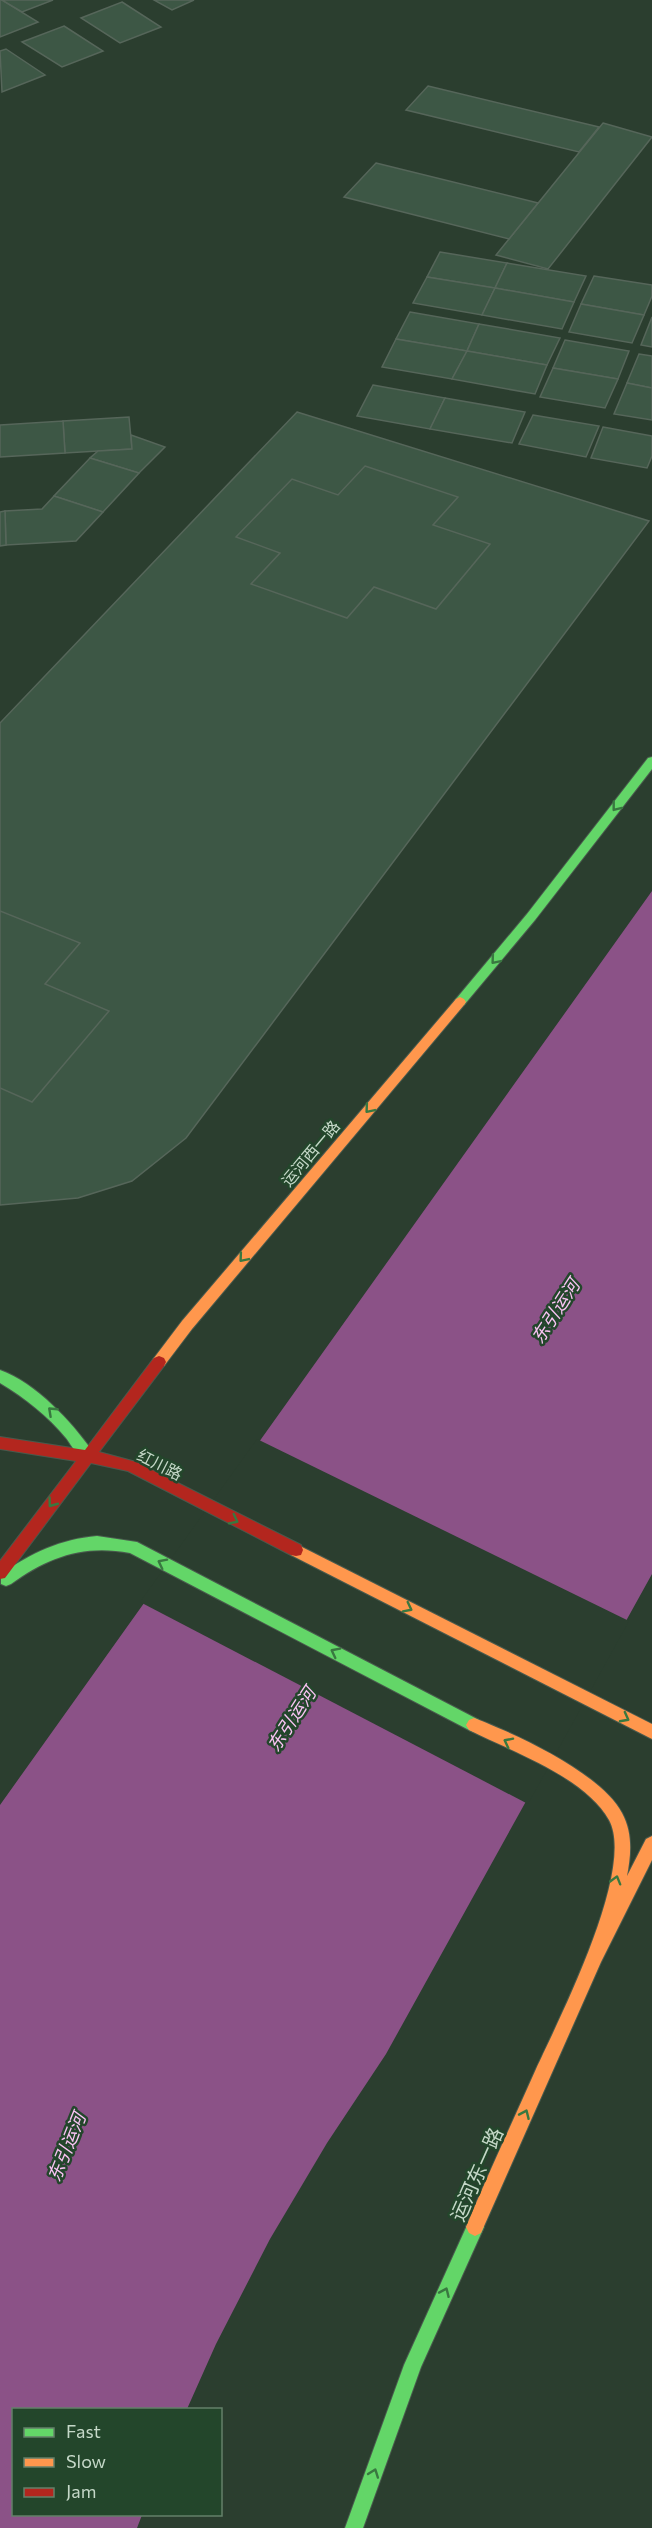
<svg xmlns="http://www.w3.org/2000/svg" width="652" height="2528" viewBox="0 0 652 2528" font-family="Commissioner,'Noto Sans SC',sans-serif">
<rect width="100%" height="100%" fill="#2b3e2f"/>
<path fill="#8b5287" d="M652,891v683l-266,480 -59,89 -57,96 -54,105 -29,65 -173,1v104l128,1 -5,13h-137v-723z"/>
<path fill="#2b3e2f" d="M257,1439l372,182 -101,183 -388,-202z"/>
<g fill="#3d5745" stroke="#56665a" stroke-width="1.5">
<path d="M0,0h2l36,22 -38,15z"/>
<path d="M2,0h51l-31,12z"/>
<path d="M154,0h40l-22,10z"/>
<path d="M122,2l39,25 -41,16 -39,-25z"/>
<path d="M64,26l39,25 -41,16 -40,-25z"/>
<path d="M6,49l39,26 -43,17 -2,-41z"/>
<path d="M428,86l171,41 -20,25 -173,-42z"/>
<path d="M603,123l49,14 -104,132 -52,-14z"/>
<path d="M376,163l162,40 -29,36 -165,-42z"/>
<path d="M440,252l67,11 -12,25 -68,-11z"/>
<path d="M507,263l79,13 -12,26 -79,-14z"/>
<path d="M594,276l58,9v11l-8,19 -63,-11z"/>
<path d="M427,277l68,11 -13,27 -69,-12z"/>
<path d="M495,288l79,14 -12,27 -80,-14z"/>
<path d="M581,304l63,11 -12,28 -63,-11z"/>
<path d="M410,312l69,12 -12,27 -71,-12z"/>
<path d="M652,317v30l-11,-2z"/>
<path d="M479,324l81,14 -13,27 -80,-14z"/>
<path d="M396,339l71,12 -15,28 -70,-12z"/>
<path d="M565,340l64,11 -11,28 -65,-11z"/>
<path d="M467,351l80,14 -12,29 -83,-15z"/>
<path d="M639,354l13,2v32l-25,-5z"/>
<path d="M553,368l65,11 -13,29 -65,-11z"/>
<path d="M627,383l25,5v32l-38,-6z"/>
<path d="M373,385l72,13 -15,31 -73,-13z"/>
<path d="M445,398l80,14 -13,31 -82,-14z"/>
<path d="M297,412l352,109 -463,617 -54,43 -54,17 -78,7v-482z"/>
<path d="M533,415l66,11 -13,31 -67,-13z"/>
<path d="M129,417l3,32 -67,4 -2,-32z"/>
<path d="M63,421l2,32 -65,4v-32z"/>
<path d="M603,427l49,9v20l-5,12 -56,-10z"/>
<path d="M131,435l34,12 -26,26 -49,-15 8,-7 34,-2z"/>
<path d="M90,458l49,15 -36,39 -49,-16z"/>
<path d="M365,466l93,31 -25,28 57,19 -54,65 -62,-22 -27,31 -96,-34 29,-31 -44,-16 56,-58 46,16z"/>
<path d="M54,496l49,16 -27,29 -70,4 -1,-34 37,-2z"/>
<path d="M5,511l1,34 -6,1v-34z"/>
<path d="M0,911l80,32 -35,41 64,27 -77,91 -32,-14z"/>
</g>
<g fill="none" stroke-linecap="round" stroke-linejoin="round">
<defs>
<g id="fast">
<path d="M652,757v12l-117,151 -71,85h-8l-2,-3 2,-3 71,-85 121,-156z"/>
<path d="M0,1370c36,13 72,52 93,82l2,4 -2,4c-12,5 -20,-13 -27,-22 -18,-22 -41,-40 -66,-55z"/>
<path d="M97,1536l40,6 342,178 3,5 -3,5 -5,2 -5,-2 -339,-177c-46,-9 -82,4 -119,31l-5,2 -5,-2v-10c30,-21 60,-35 96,-38z"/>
<path d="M475,2218l6,3 3,6 -63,140 -58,161h-18l59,-163 65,-144z"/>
</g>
<g id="slow">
<path d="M460,997l4,2 2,3 -2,3 -272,324 -28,37h-10l-2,-4 2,-4 28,-37 274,-322z"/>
<path d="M296,1544l356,180v15l-361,-184 -2,-5 2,-5z"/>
<path d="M474,1718c42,16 127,55 148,95 11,20 9,42 5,63l19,-37 6,-3v24l-51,102 -120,271 -6,3 -6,-3 -3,-6c22,-53 47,-106 70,-158 23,-50 100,-200 73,-249 -24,-43 -98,-69 -140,-90l-3,-5 3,-5z"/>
</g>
<path id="jam" d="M159,1356l5,2 2,4 -2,4 -65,86 37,10 165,83 2,5 -2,5 -5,1 -5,-1 -163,-84 -37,-8 -86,115 -5,1v-18l76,-100 -76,-12v-12l85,13 69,-92z"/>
</defs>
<use href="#fast" stroke="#495a4d" stroke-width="2"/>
<use href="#slow" stroke="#495a4d" stroke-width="2"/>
<use href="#jam" stroke="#495a4d" stroke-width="2"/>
<use href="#fast" fill="#63d668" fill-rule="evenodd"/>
<use href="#slow" fill="#ff974d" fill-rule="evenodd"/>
<use href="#jam" fill="#b3261e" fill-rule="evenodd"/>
</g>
<defs><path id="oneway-chevron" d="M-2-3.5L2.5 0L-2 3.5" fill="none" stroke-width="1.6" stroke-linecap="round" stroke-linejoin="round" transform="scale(1.5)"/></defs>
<g stroke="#397840">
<use href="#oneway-chevron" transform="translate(616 807) rotate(128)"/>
<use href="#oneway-chevron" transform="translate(495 960) rotate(130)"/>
<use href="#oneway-chevron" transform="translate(369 1109) rotate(130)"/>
<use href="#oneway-chevron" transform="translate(243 1258) rotate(130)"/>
<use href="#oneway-chevron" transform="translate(52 1411) rotate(-137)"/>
<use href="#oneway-chevron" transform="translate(52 1503) rotate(127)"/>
<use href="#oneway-chevron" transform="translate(234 1520) rotate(27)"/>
<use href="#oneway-chevron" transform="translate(162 1563) rotate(-153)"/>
<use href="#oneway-chevron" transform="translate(408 1608) rotate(27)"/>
<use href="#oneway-chevron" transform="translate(335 1652) rotate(-153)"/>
<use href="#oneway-chevron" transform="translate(625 1718) rotate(28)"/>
<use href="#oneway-chevron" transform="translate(508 1742) rotate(-153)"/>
<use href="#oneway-chevron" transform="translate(616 1880) rotate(-74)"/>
<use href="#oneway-chevron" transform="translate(525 2114) rotate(-66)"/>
<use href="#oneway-chevron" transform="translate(445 2292) rotate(-66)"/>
<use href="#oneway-chevron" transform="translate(374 2473) rotate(-70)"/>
</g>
<g text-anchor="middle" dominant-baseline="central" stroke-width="5" stroke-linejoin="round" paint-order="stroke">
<g font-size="16" fill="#c5d8c8" stroke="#23462b">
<text transform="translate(310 1153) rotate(-50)">运河西一路</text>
<text transform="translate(160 1464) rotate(27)">红川路</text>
</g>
<g font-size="18" font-style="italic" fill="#fbc4f5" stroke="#23462b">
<text transform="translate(555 1311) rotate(-57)">东引运河</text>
<text transform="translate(291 1719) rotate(-57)">东引运河</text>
<text transform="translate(66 2147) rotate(-68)">东引运河</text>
</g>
<g font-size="20" fill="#c5d8c8" stroke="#23462b">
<text transform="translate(476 2174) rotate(-66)">运河东一路</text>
</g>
</g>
<rect x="12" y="2408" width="210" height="108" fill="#23462b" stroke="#64806a" stroke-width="1.5"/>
<rect x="24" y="2428" width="30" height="9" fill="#63d668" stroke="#64806a" stroke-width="1.5"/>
<text x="66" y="2438" font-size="18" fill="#c5d8c8">Fast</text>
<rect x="24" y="2458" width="30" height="9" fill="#ff974d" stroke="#64806a" stroke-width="1.5"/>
<text x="66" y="2468" font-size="18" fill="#c5d8c8">Slow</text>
<rect x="24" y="2488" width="30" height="9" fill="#b3261e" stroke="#64806a" stroke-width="1.5"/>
<text x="66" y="2498" font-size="18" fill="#c5d8c8">Jam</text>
</svg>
